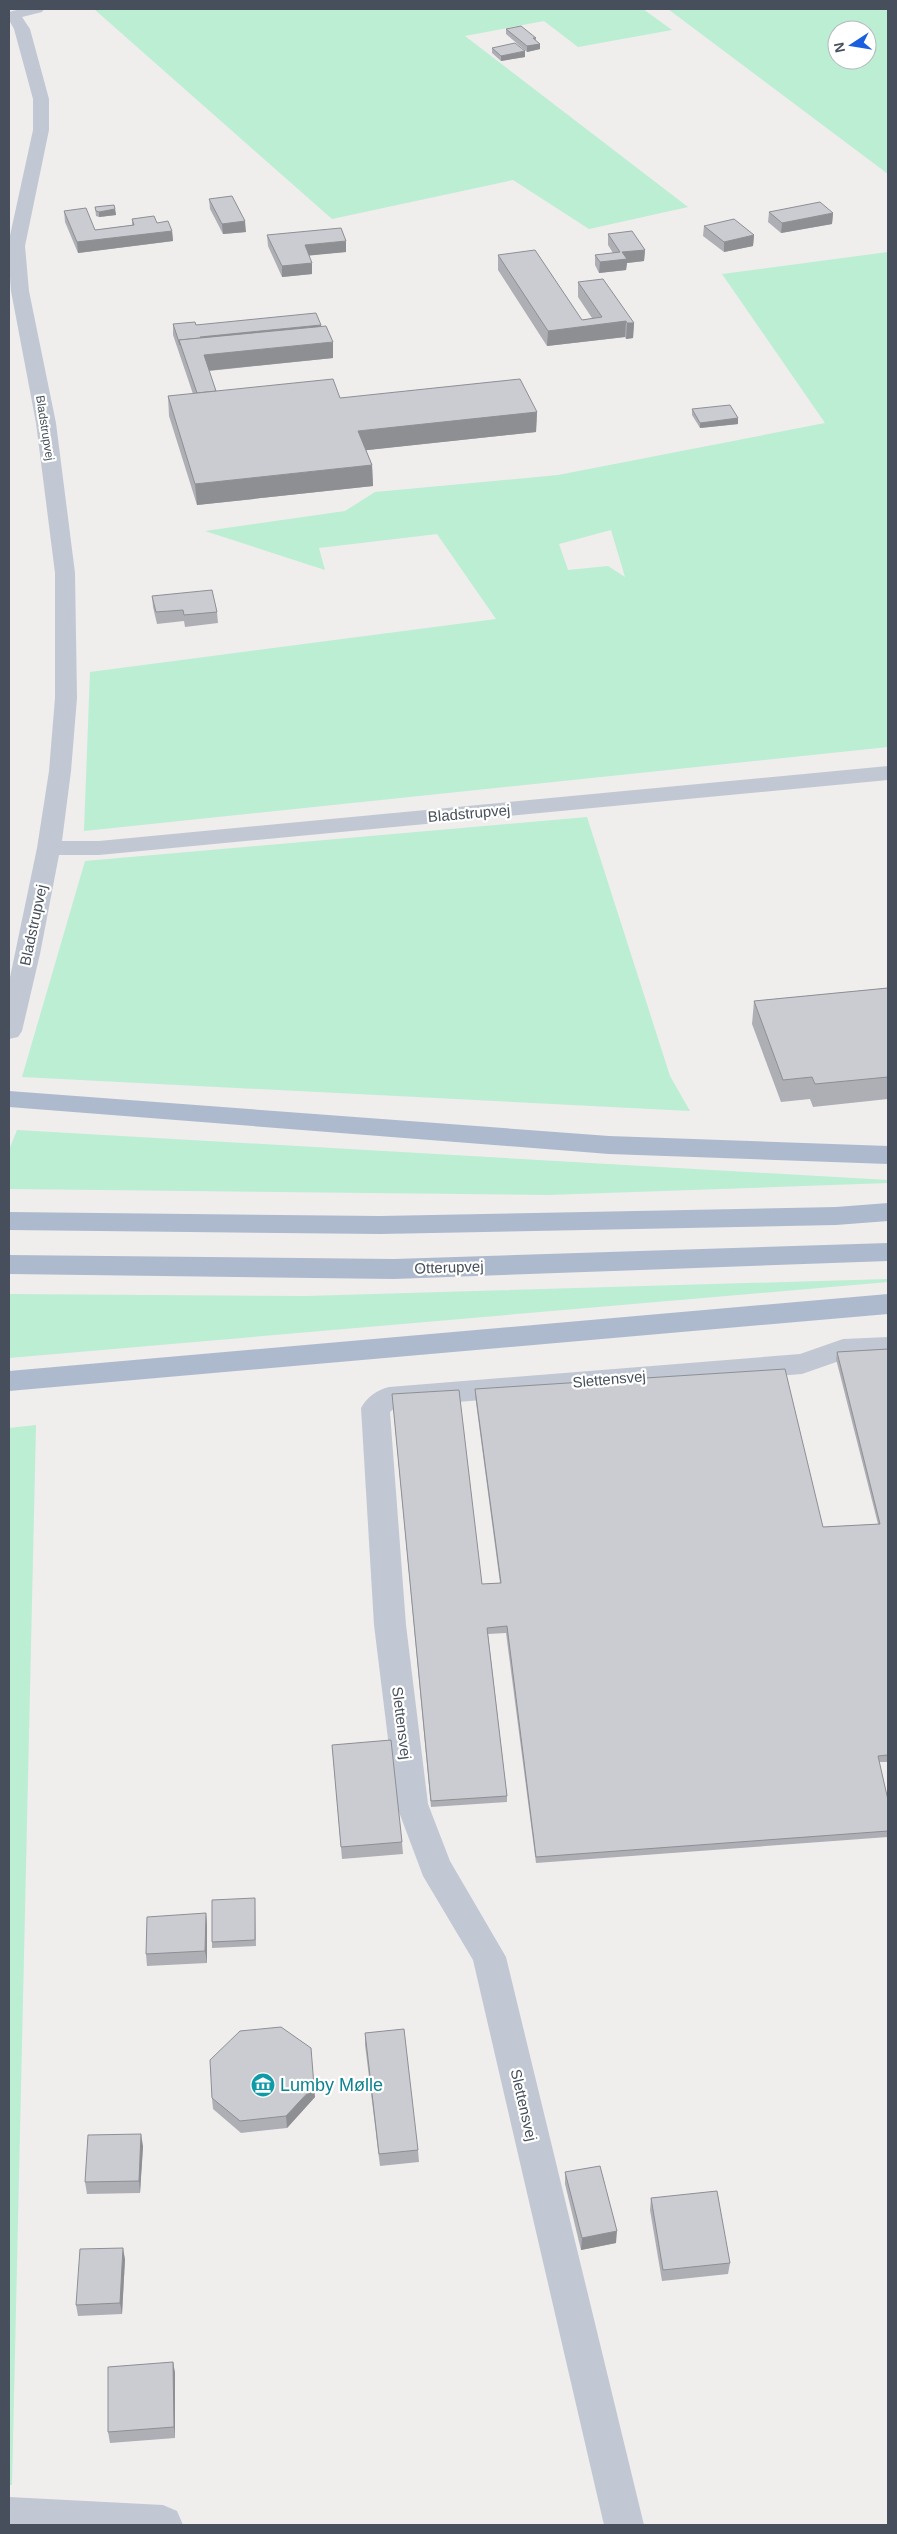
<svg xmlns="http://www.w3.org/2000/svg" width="897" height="2534" viewBox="0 0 897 2534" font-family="Helvetica,sans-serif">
<rect width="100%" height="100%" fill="#f0eded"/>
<g fill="#bbeed3" fill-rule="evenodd">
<path d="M94,9h549l29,21 -94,17 -34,-26 -79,15 223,171 -99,22 -76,-49 -181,39z"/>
<path d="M668,9h220v165zM837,30h30v30h-30z"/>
<path d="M888,252v495l-804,84 6,-159 406,-53 -59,-85 -118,14 6,22 -120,-39 140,-20 30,-19 183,-17 267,-52 -103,-149zM611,530l14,47 -17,-11 -40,4 -9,-26z"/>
<path d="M587,817l83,259 20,35 -668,-34 63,-216z"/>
<path d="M17,1130l871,50v3l-340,12 -539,-6v-39z"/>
<path d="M888,1279v3l-879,76v-64l297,2z"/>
<path d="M36,1425l-24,1060h-3v-1057z"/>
</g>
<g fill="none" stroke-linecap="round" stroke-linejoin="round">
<g fill="#c1c8d3" fill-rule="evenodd">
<path d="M20,9h24l-2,3 -20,5 8,12 19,70v31l-24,116 4,45 27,132 19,150 2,125 -6,73 -9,70h37l789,-75v14l-789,75h-40l-19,99 -18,77 -4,6 -9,2v-57l28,-134 12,-77 6,-73v-125l-19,-150 -25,-132 -2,-28v-23l24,-110v-31l-19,-70 -5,-9v-8z"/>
<path d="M888,1337v20l-43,2 -43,15 -406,33 -6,5 16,213 22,179 22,57 56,96 138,568h-40l-131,-565 -50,-84 -27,-72 -22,-179 -13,-217c6,-11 16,-18 28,-21l411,-33 43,-15z"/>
<path d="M9,2497l154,8 14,6 6,14h-174z"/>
</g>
<g fill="#adbacd" fill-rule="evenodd">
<path d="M9,1091l600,45 279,10v18l-279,-10 -600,-47z"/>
<path d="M888,1203v18l-52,4 -456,9 -371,-4v-18l371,4 456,-9z"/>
<path d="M888,1243v18l-494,18 -385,-5v-19l385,4z"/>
<path d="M888,1294v20l-879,77v-20z"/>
</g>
</g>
<g fill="#aeafb5">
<path d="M506,29l30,9v3l4,3v5l-13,3 -21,-18z"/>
<path d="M492,48l33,9 -24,4 -9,-8z"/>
<path d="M209,199l37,33 -23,2 -13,-25z"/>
<path d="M95,207l20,2 1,6 -17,2 -3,-1z"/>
<path d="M64,211l31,19 37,-5v-6l25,4 15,8 1,10 -95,12 -13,-31z"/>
<path d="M769,212l64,1 -1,11 -51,9 -13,-11z"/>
<path d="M704,226l50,9 -1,11 -29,6 -21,-16z"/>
<path d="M608,234l37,16 -1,11 -17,2 -1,7 -27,3 -4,-8v-10l18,-2 -5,-8z"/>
<path d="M267,235l79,17 -37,3 3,19 -30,3 -14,-31z"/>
<path d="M498,255l84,65 10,-2 -14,-21v-15l56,41 -1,15 -7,1 -1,-2 -78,9 -49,-76z"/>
<path d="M173,324l23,1h125l12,33 -124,13 7,20 124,7 197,14 -1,20 -170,18 6,15 1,21 -176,19 -28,-89 -1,-20 25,-2 -20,-59z"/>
<path d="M692,409l46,9v6l-38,4 -8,-13z"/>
<path d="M152,596l65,16 1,11 -33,4 -1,-6 -27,3 -4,-17z"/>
<path d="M888,988v111l-75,8 -3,-8 -29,3 -29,-78 2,-23z"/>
<path d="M888,1349v413h-9l9,38v37l-352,26 -30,-230 -18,1 19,162v6l-76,5 -39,-413 90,190 18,-1 -25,-188v-6l348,138 55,-3 -42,-165 1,-7z"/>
<path d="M332,1745l70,97 1,12 -61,5z"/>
<path d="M255,1898l1,48 -44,2v-6z"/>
<path d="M206,1913l1,12v38l-60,3 -1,-12z"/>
<path d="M365,2033l53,117 1,12 -39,4 -15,-121z"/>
<path d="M315,2097l-28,31 -46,5 -28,-24 -1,-11z"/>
<path d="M143,2146l-3,47 -53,1 -2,-12z"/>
<path d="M565,2172l51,71 -35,7 -16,-66z"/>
<path d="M651,2198l79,65 -2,11 -66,7 -12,-71z"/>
<path d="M125,2259l-3,55 -44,2 -2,-11z"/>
<path d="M173,2362l2,11v65l-65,5 -2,-11z"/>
</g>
<g fill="#8d8f93">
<path d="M540,44v5l-13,3v-6z"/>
<path d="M525,51v6l-24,4v-5z"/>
<path d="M115,209l1,6 -17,2v-5z"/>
<path d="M833,213l-1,11 -51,9 1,-10z"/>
<path d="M245,221l1,11 -23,2 -1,-10z"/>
<path d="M172,231l1,10 -95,12 -1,-11z"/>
<path d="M754,235l-1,11 -29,6v-10z"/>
<path d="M346,241v11l-41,4v-11z"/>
<path d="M645,250l-1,11 -17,2 -1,7 -27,3 1,-11 22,-10z"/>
<path d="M312,263v11l-30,3v-11z"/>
<path d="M626,321l-1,16 -78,9 1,-15z"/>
<path d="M627,323h7l-1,15 -7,1z"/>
<path d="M321,325v11l-118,18 -3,-17z"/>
<path d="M333,342v16l-128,13 -1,-16z"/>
<path d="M537,412l-1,20 -177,19 -1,-20z"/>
<path d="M738,418v6l-38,4v-5z"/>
<path d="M372,465l1,21 -176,19 -2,-21z"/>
<path d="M206,1913l1,12v38l-2,-12z"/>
<path d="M314,2086l1,11 -28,31 -1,-12z"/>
<path d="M141,2134l2,12 -3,47 -1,-12z"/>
<path d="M617,2231l-1,12 -35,7 1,-12z"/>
<path d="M123,2248l2,11 -3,55 -2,-11z"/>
<path d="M173,2362l2,11v65l-1,-11z"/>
</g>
<g fill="#caccd2" stroke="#8d8f93">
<path d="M521,26l15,12h-3l7,6 -13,2 -21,-17z"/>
<path d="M515,43l10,8 -24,5 -9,-8z"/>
<path d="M232,196l13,25 -23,3 -13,-25z"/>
<path d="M820,202l13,11 -51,10 -13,-11z"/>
<path d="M114,205l1,4 -16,3 -3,-1 -1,-4z"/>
<path d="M86,208l9,22 39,-5 -2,-6 22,-3 3,7 11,-2 4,10 -95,11 -13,-31z"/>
<path d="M734,219l20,16 -30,7 -20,-16z"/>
<path d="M341,228l5,13 -41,4 7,18 -30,3 -15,-31z"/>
<path d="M632,231l13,19 -23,2 5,7 -27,3 -5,-7 25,-3 -12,-18z"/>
<path d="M535,250l47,70 20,-3 -24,-35 25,-3 31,44h-7l-1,-2 -78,10 -50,-76z"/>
<path d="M316,313l5,12 -121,12 1,1 -22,2 1,5 -7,-21 22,-2 1,3z"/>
<path d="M326,326l7,16 -129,13 12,36 -19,2 -18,-53z"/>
<path d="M333,379l7,19 180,-19 17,33 -179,19 14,34 -177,19 -27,-88z"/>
<path d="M730,405l8,13 -38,5 -8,-14z"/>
<path d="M212,590l5,22 -33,3 -1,-5 -27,2 -4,-16z"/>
<path d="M888,988v89l-73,7 -3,-7 -29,3 -29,-79z"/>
<path d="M888,1349v406l-10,1 10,44v31l-352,26 -29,-231 -20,2 20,168 -76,5 -39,-407 67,-4 23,194 19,-1 -26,-194 310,-20 38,158 57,-3 -43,-172z"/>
<path d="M391,1740l11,102 -61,5 -9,-102z"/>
<path d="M255,1898v42l-43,2v-42z"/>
<path d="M206,1913l-1,38 -59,3 1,-37z"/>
<path d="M281,2027l30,21 3,38 -28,30 -46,5 -28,-23 -2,-38 30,-29z"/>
<path d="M404,2029l14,121 -39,4 -14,-121z"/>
<path d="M141,2134l-2,47 -54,1 3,-47z"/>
<path d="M600,2166l17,65 -35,7 -17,-66z"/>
<path d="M717,2191l13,72 -67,7 -12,-72z"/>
<path d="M123,2248l-3,55 -44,2 4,-56z"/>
<path d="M173,2362l1,65 -66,5v-65z"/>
</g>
<defs>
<symbol id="museum-disc" viewBox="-11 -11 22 22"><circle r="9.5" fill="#0f9aa8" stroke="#fff"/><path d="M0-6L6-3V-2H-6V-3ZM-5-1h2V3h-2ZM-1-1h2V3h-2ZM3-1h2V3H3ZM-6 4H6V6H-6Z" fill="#fff"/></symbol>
</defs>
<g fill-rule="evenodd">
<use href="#museum-disc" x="249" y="2071" width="28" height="28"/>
</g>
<g text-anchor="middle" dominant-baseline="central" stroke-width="4.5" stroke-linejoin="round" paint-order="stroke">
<g font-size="12" fill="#464f5b" stroke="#fff">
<text transform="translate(45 428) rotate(81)">Bladstrupvej</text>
</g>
<g font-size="15" fill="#464f5b" stroke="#fff">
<text transform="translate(469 813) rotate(-5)">Bladstrupvej</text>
<text transform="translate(33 925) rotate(-78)">Bladstrupvej</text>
<text transform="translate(449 1267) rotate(-2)">Otterupvej</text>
<text transform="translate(609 1379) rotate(-5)">Slettensvej</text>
<text transform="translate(402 1723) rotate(83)">Slettensvej</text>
<text transform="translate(524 2105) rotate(77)">Slettensvej</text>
</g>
<g font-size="18" fill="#0d838f" stroke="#fff" text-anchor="start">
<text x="280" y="2085">Lumby Mølle</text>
</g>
</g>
<rect width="897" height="2534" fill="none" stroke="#464f5b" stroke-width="20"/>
<g transform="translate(852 45) rotate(258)"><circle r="24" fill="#ffffff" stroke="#b5b9bd"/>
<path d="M0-4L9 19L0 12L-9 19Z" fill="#1960de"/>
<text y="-8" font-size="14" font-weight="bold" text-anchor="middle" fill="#464f5b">N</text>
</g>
</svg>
